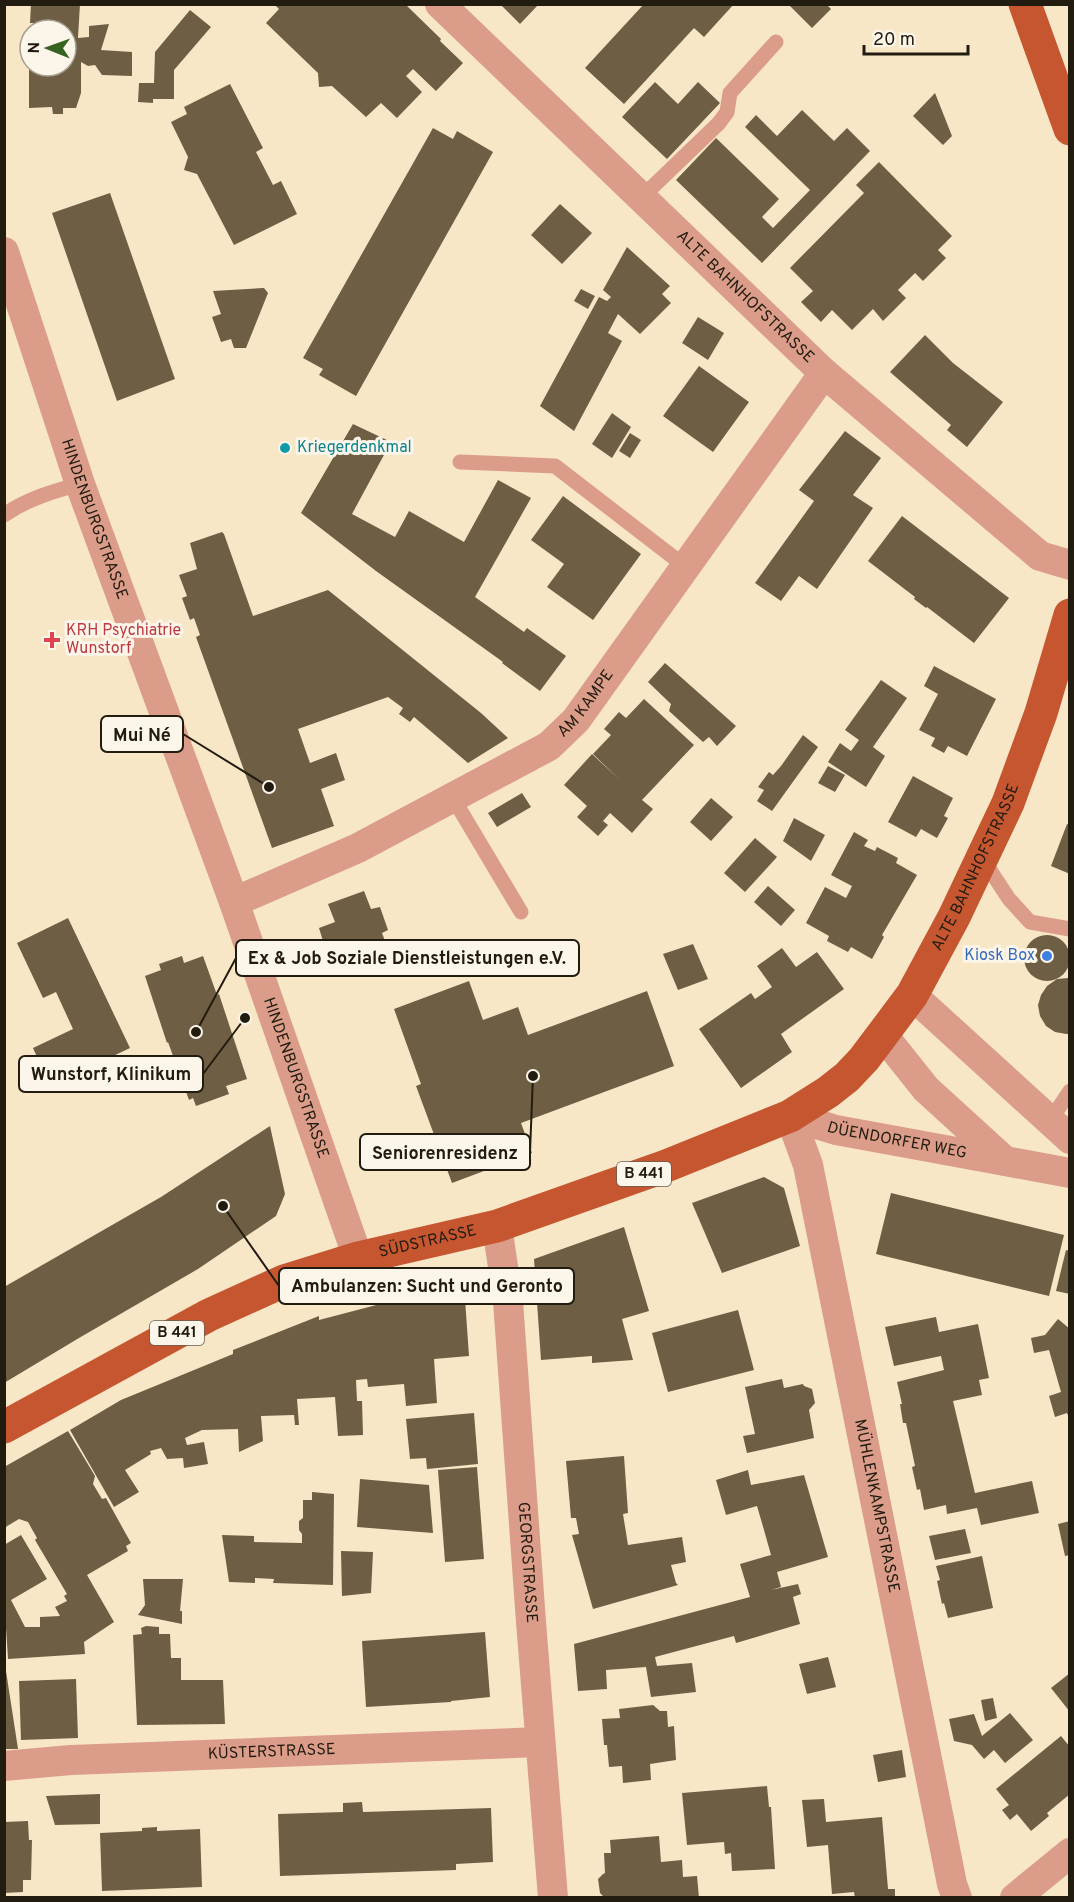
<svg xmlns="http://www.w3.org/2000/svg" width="1074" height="1902" viewBox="0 0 1074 1902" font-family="Overpass,sans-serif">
<rect width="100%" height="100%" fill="#f8e7c7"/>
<g fill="#6e5f44">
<path d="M31,4h49l-2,34 11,-1v-11l20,-2 -8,26 31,2v24l-30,-1 -7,-10 -7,1 -7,-4v31l-5,15h-13v6h-10l-1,-7 -23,1v-38h2v-4h35v-36h-33v-7h-3z"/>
<path d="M274,4h131l36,35 -1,2 23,22 -27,28 -23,-22 -7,7 16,16 -25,26 -16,-15 -15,14 -34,-31 -13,1 -1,-14 -52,-50 13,-14z"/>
<path d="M500,4h39l-19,20z"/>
<path d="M644,4h90l-30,33 -10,-9 -70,76 -39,-36z"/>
<path d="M788,4h38l5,5 -19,19z"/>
<path d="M190,10l21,17 -37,43v29h-21v4l-15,-1 1,-19h15l1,-31z"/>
<path d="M655,82l23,22 20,-22 22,21 -53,56 -45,-42z"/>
<path d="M230,84l33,64 -7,4 17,33 8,-4 16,33 -63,31 -37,-71 -13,-4 4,-13 -17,-35 16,-8 -3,-7z"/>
<path d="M935,93l17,43 -9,9 -30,-29z"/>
<path d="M802,110l32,31 13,-13 23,23 -108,112 -86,-83 40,-42 63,61 -17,18 11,11 37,-38 -65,-63 11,-12 21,21z"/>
<path d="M433,128l20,11 4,-8 36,21 -137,244 -37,-21 4,-6 -20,-11z"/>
<path d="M879,162l73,74 -14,14 8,8 -23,23 -8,-8 -17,17 8,8 -23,23 -10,-12 -21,21 -20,-20 -11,12 -20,-20 12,-11 -23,-23 74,-75 -8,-8z"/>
<path d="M110,193l65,186 -58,22 -65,-188z"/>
<path d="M560,204l32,29 -30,31 -31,-29z"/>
<path d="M627,247l43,39 -8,8 9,9 -31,31 -22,-20 -10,19 14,8 -48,90 -34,-25 59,-109 8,4 4,-4 -8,-7z"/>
<path d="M264,288l4,5 -22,55h-12l-3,-9 -10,3 -9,-25 9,-3 -8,-23z"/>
<path d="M581,289l14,7 -7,13 -14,-8z"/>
<path d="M698,317l26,16 -16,27 -26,-17z"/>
<path d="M925,335l28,28 50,39 -36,45 -20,-17 4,-5 -61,-53z"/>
<path d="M699,366l50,36 -36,50 -50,-36z"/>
<path d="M612,413l19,14 -19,31 -20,-14z"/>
<path d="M353,424l38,18 -39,72 43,23 14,-26 55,31 34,-62 33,18 -56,99 49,35 3,-4 39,28 -26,35 -38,-28 1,-1 -127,-91 -75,-58z"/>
<path d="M845,431l36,27 -28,37 20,13 -56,81 -18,-13 -18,25 -26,-18 59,-82 -15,-11z"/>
<path d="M630,433l11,7 -11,18 -11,-7z"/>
<path d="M563,496l78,58 -48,66 -46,-33 17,-23 -33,-24z"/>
<path d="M902,516l107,82 -35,45 -47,-36 -1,1 -12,-9 1,-2 -47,-36z"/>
<path d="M222,532l2,2 29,82 75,-26 153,123 27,25 -40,25 -54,-46 -4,5 -11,-8 4,-6 -15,-11 -90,32 12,34 26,-10 9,27 -24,9 13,37 -62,22 -76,-211 4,-2 -6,-17 -4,2 -8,-22 5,-2 -8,-21 18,-6 -7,-26z"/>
<path d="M665,663l71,63 -19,20 -8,-9 -6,5 -34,-31 2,-7 -23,-22z"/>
<path d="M934,666l62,33 -29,57 -19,-10 -4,7 -13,-7 4,-8 -16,-8 19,-36 -14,-8z"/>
<path d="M881,680l26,18 -34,49 12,9 -19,31 -38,-25 12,-19 11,8 8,-11 -14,-10z"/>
<path d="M644,699l50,46 -52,55 11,9 -21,24 -22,-20 -7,8 5,4 -10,11 -21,-19 10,-11 -23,-21 28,-31 28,26 -27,-26 18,-19 -7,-6 15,-17 7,6z"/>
<path d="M803,735l15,12 -46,64 -15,-10 7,-11 -6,-3 11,-15 4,3 8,-9z"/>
<path d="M828,766l17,9 -10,17 -17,-9z"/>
<path d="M913,776l40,22 -9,18 4,2 -11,20 -16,-9 -5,8 -28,-15z"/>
<path d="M522,793l9,14 -34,20 -9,-14z"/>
<path d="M711,798l22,19 -22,24 -21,-19z"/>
<path d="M794,818l31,17 -14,26 -28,-20z"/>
<path d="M1067,824l3,1v49l-19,-8z"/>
<path d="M854,832l14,8 -4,6 11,5 2,-4 21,11 -2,5 21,12 -35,60 2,2 -12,22 -21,-12 -3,5 -21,-11 2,-5 -23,-13 19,-36 21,11 6,-12 -21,-11z"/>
<path d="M755,838l22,19 -32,35 -21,-19z"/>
<path d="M768,886l27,24 -14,16 -27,-24z"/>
<path d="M364,891l7,18 9,-2 8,23 -6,3 9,24 -54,20 -2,-4 -2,1 -14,-46 16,-6 -7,-18z"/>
<path d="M68,918l62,130 -80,38 -17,-38 40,-19 -17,-37 -13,6 -26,-55z"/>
<circle cx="1047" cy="958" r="23"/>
<path d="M693,944l15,35 -30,11 -15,-36z"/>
<path d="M782,948l14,19 21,-15 27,37 -63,45 11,18 -51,36 -42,-59 52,-36 4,6 17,-12 -15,-21z"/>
<path d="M182,956l2,7 19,-7 14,39 2,-1 28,85 -21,7 3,8 -33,12 -3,-8 -4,2 -21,-58 -1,1 -22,-67 16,-6 -2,-6z"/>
<path d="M1068,978h2v56h-4l-11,-2 -9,-6 -6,-10 -2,-11 3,-10 6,-9 10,-7z"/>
<path d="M469,981l14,39 35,-13 10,28 119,-44 27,75 -153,57 11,30 -80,30 -36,-97 5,-2 -27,-75z"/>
<path d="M270,1126l15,68 -9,22 -78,53 -119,69 -75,45v-96l157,-90z"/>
<path d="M764,1177l20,11 16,58 -78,27 -30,-70z"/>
<path d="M891,1193l173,42 -15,61 -173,-42z"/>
<path d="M624,1227l25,84 -27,8 11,41 -41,3v-7l-51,4 -7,-101z"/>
<path d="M1066,1250l4,1v43l-14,-3z"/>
<path d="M449,1286l16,13 4,57 -35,3 3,44 -31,3 -2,-22 -36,3 -1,-8 -11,1 1,21h5l1,34 -25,1 -3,-39 -38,2 2,26h-4l-1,-10 -33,1 2,25 -24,11 -1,-23 -36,1 -17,8 2,7 17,-3 4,22 -24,4 -1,-10 -16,1 -6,-11 -11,3 1,3 -26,16 14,22 -25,15 -44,-77 51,-30 112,-46v-4l86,-34v4z"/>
<path d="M738,1310l16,60 -86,22 -16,-59z"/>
<path d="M936,1317l3,15 39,-8 11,54 -10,2 3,15 -29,6 22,92 57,-12 7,32 -58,12 -4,-17 -30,6 -1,-9 -22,5 -4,-21 -3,1 -5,-23 3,-1 -9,-43h-3l-3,-19h2l-5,-22 47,-12 -3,-14 -47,10 -9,-39z"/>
<path d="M1058,1319l12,10 -1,89 -2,-5 -12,4 -6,-21 12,-4 -12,-42 -15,3 -3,-15 14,-3z"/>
<path d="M782,1379l2,9 19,-4 1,2 8,3 3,14 -6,7 5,28 -67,15 -4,-17 12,-2 -10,-47z"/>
<path d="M474,1413l4,51 -51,5 -1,-11 -16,1 -4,-40z"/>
<path d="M68,1431l27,45 -2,8 9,15 4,-1 25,45 -5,3 2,5 -41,24 27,47 -30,20 1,12 -77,5 -2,-31h-2v-83l17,-10 26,44 -36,21 14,27h15v-10l20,-1 -5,-9 12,-6 -3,-5 3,-2 -32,-54 2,-2 -9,-16 -9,-3 -15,9v-61z"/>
<path d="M624,1456l4,57 -5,1 5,31 54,-8 4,25 -15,3 5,18 2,2 -85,24 -21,-74 7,-1 -3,-16h-5l-5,-57z"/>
<path d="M477,1467l7,92 -39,3 -7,-92z"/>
<path d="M748,1470l3,15 53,-10 24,82 -51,15 4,15 -10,3 27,-6 3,10 -8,3 7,27 -64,19 -2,-7 -79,21 2,9 35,-3 4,29 -45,5 -5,-30 -40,3 1,19 -29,2 -4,-47 176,-47 -10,-33 31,-9 -7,-25 -7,-24 -31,9 -10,-35z"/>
<path d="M360,1479l69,6 4,48 -76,-6z"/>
<path d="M312,1492l22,2 -1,91 -60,-2 1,-4 -19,-1v5l-26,-1 -7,-47 32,1v6l48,1v-9l-3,-4v-9l4,-3v-18h9z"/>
<path d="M1070,1521v34l-5,1 -7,-32z"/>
<path d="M965,1529l6,24 -36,7 -6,-24z"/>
<path d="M341,1551l32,1 -2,41 -29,3z"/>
<path d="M982,1556l11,52 -45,10 -4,-15 -2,1 -5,-23 3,-1 -4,-14z"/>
<path d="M143,1579h40l-3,32h2v13l-44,-9 7,-10z"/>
<path d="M146,1626l13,1v7h11l1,24h10v22h42l2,44 -88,1 -4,-90 9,-1 -1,-6z"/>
<path d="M485,1632l5,65 -39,4v1l-85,5 -4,-66z"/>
<path d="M828,1657l8,30 -29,7 -8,-30z"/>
<path d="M4,1671h2l12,78h-14z"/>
<path d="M1070,1673v39l-19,-24z"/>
<path d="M76,1679l2,59 -57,2 -2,-59z"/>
<path d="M993,1698l4,20 -12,3 -4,-21z"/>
<path d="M653,1705l7,6h7l1,16 6,-1 2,34 -26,4 1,16 -28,3 -1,-17 -13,1 -2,-22h-3l-2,-26 18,-1 -1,-9z"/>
<path d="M1010,1713l23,27 -28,23 -11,-13 -10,9 -12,-14 -18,-4 -5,-22 25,-5 8,22z"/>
<path d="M1061,1736l9,11v47l-23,19 2,3 -18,15 -14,-17 -7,6 -8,-10 7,-5 -13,-16z"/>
<path d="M902,1750l4,27 -28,5 -5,-27z"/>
<path d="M767,1786l2,21h2l4,62 -43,2 -1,-18 -6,1 -1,-12 -37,3 -5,-52z"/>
<path d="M100,1794v30l-45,1 -9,-29z"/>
<path d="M824,1799l2,23 56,-5 6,72h7v9h-40l-1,-6 -22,2 -4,-49 -21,2 -5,-47z"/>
<path d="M362,1802l1,10 128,-4 2,54 -37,2v6l-176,6 -2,-62 65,-2v-9z"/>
<path d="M28,1821l1,19h3l-1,40h-8v12l-19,1v-71z"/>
<path d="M157,1827v4l43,-2 2,58 -100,4 -2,-58 42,-2v-3z"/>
<path d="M659,1836l2,26 21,-2 1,17 14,-1 2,22h-94l-5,-5 -2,-14 5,-5 2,-1 -1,-20h7l-1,-13z"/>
</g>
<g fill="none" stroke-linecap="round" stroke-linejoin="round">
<g stroke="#db9d89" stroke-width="15">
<path d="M642,197l77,-74 8,-11 3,-19 46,-51"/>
<path d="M460,462l95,4 131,101"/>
<path d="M4,515c23,-16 50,-24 76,-31"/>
<path d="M453,798l68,114"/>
<path d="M982,858l27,41 21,23 40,7"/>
<path d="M1050,1121l20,-30"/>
</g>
<g stroke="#db9d89" stroke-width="30">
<path id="s1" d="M440,4l384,369 216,183 30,9"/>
<path id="s2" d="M4,252l76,232 154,418 124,356"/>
<path id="s3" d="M234,902l124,-54 191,-102 27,-26 248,-347"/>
<path d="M912,995l158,144"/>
<path d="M883,1035l43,54 79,72 65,12"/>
<path id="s4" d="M790,1116l18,49 144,719 5,14"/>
<path id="s5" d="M790,1116l46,14 169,31"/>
<path id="s6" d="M497,1226l11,75 23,321 22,276"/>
<path id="s7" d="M4,1766l67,-6 469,-18"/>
<path d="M1015,1898l55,-45"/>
</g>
<g stroke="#c65630" stroke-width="33">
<path d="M1025,4l45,125"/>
<path id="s8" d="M4,1427l205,-112 75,-34 74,-23 139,-32 169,-60 124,-50 38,-24 19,-15 17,-18 48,-64 42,-78 54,-114 33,-90 29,-98"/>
</g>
</g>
<circle fill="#0f9aa8" stroke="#fcf5e9" stroke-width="2" cx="285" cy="448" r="6"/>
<path fill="#e0444e" stroke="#fcf5e9" stroke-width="2" d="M49 631h6v6h6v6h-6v6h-6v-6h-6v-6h6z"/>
<circle fill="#3f7fe0" stroke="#fcf5e9" stroke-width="2" cx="1047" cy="956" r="6"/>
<g text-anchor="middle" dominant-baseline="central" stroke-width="6" stroke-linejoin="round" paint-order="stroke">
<g fill="#fcf5e9" stroke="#635d51" stroke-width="1.5">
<rect x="617" y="1162" width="54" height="24" rx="4.5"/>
<rect x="150" y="1321" width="54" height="24" rx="4.5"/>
</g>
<g font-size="15" font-weight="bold" fill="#221c10">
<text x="644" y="1174">B 441</text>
<text x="177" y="1333">B 441</text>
</g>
<g font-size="16" fill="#221c10" stroke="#fcf5e9">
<text stroke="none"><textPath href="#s1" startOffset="423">ALTE BAHNHOFSTRASSE</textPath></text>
<text stroke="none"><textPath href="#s2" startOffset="282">HINDENBURGSTRASSE</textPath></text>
<text stroke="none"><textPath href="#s3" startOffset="408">AM KAMPE</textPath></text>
<text stroke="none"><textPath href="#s8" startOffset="1166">ALTE BAHNHOFSTRASSE</textPath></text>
<text stroke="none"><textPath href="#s2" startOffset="876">HINDENBURGSTRASSE</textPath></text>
<text stroke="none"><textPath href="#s5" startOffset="110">DÜENDORFER WEG</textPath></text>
<text stroke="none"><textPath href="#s8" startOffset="465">SÜDSTRASSE</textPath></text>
<text stroke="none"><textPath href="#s4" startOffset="400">MÜHLENKAMPSTRASSE</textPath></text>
<text stroke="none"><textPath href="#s6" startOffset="338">GEORGSTRASSE</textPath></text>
<text stroke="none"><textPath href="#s7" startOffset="268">KÜSTERSTRASSE</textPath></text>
</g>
<g font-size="16" fill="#0d838f" stroke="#fcf5e9" text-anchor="start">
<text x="297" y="448">Kriegerdenkmal</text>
</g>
<g font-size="16" fill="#be3a42" stroke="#fcf5e9" text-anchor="start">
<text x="66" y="631">KRH Psychiatrie<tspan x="66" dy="18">Wunstorf</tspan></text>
</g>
<g font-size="16" fill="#366cbe" stroke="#fcf5e9" text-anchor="end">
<text x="1035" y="956">Kiosk Box</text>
</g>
</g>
<path fill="none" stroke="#221c10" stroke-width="2" d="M269 787L183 734M196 1032L236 958M245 1018L203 1074M533 1076L530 1152M223 1206L279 1286"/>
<g fill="#221c10" stroke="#fcf5e9" stroke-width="2">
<circle cx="269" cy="787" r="6"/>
<circle cx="196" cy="1032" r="6"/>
<circle cx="245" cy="1018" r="6"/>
<circle cx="533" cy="1076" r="6"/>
<circle cx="223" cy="1206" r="6"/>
</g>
<g fill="#fcf5e9" stroke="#221c10" stroke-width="2">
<rect x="101" y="716" width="82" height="36" rx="6"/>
<rect x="236" y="940" width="343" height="36" rx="6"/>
<rect x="19" y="1056" width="184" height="36" rx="6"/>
<rect x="360" y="1134" width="170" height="36" rx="6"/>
<rect x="279" y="1268" width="295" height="36" rx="6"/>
</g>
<g font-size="18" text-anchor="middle" font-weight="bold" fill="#221c10">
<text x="142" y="741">Mui Né</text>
<text x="407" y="964">Ex &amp; Job Soziale Dienstleistungen e.V.</text>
<text x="111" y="1080">Wunstorf, Klinikum</text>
<text x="445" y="1159">Seniorenresidenz</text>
<text x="427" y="1292">Ambulanzen: Sucht und Geronto</text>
</g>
<rect width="1074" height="1902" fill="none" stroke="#221c10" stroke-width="12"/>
<g transform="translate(48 48) rotate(271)"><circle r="28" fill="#fcf5e9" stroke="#a59e92" stroke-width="1.5"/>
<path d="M0-4.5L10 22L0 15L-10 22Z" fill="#376320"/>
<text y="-9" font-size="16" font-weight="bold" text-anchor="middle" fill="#221c10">N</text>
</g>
<path d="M864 45v9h104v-9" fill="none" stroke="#221c10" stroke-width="3"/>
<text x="873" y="45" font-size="18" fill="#221c10" stroke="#fcf5e9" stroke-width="4.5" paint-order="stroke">20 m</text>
</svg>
